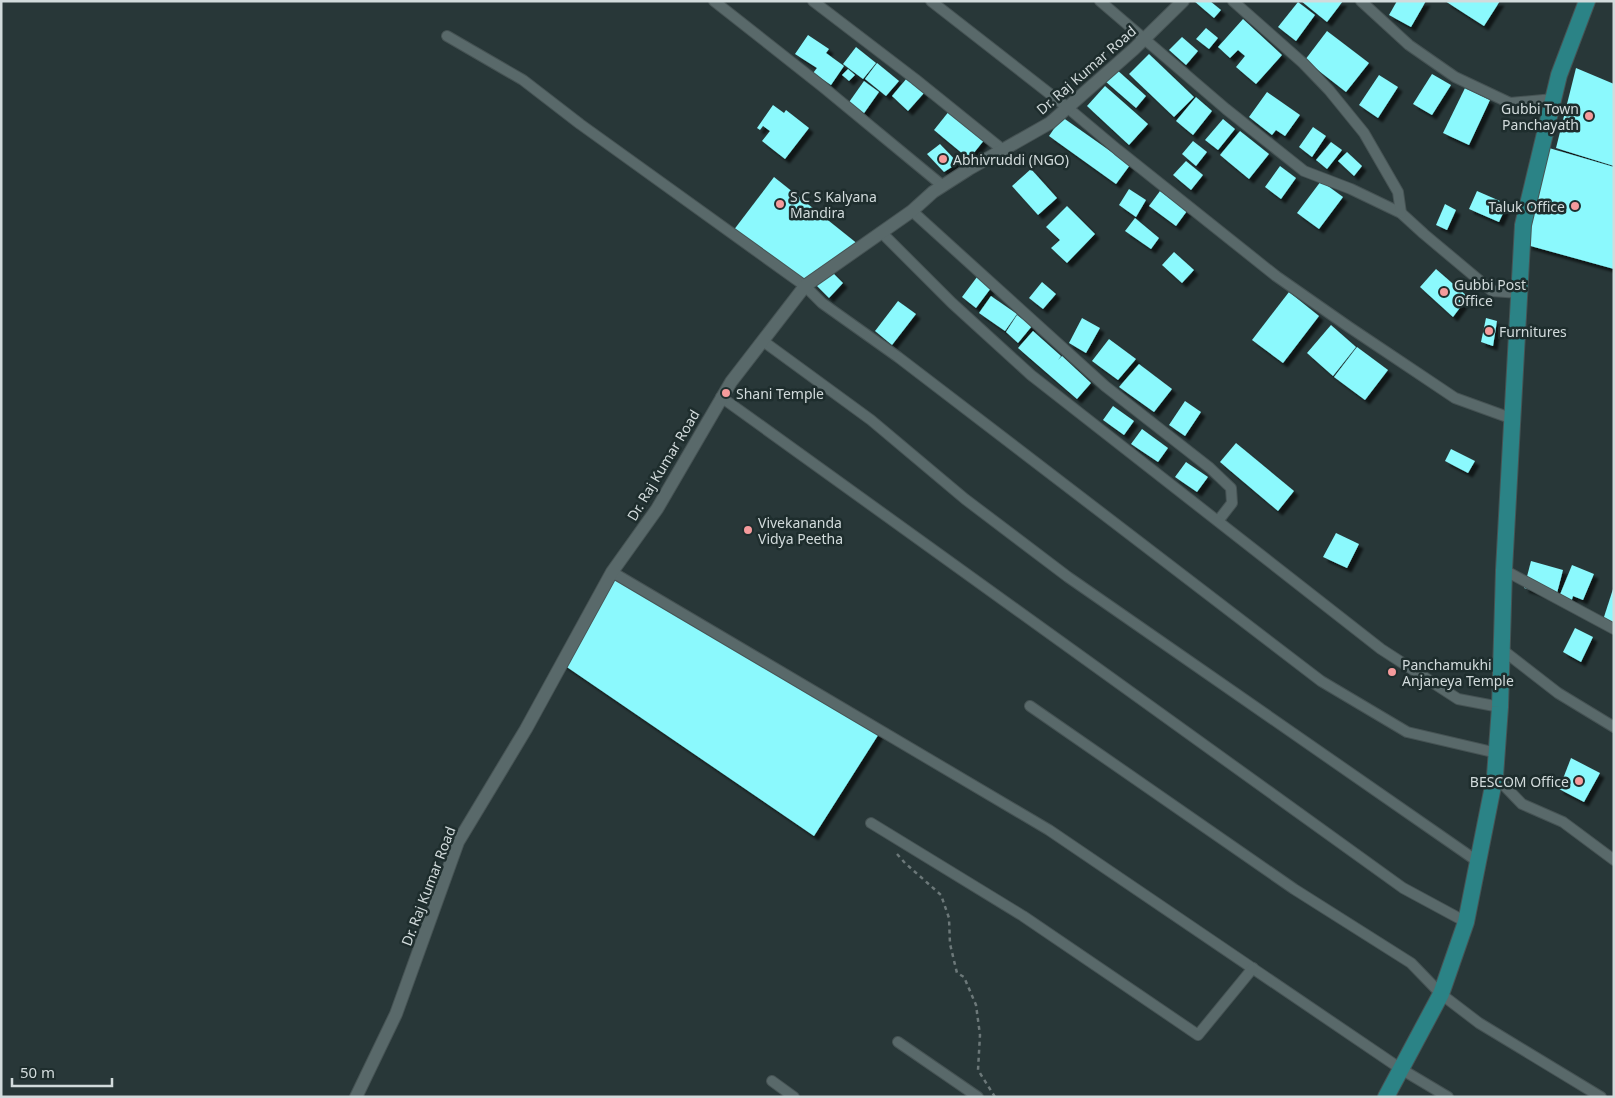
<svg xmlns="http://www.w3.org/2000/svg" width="1615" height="1098" viewBox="0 0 1615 1098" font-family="'Noto Sans',sans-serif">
<defs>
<filter id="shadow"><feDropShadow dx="4.5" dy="4.5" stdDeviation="1" flood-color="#0009"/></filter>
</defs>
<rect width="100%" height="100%" fill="#283738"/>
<g fill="#8bf9fd" filter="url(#shadow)">
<path d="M1194,1h16l11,9 -7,8z"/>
<path d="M1301,1h42l-16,21z"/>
<path d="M1397,1h29l-15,26 -22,-12z"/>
<path d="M1445,1h55l-16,25z"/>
<path d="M1298,2l17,13 -19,26 -18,-14z"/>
<path d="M1243,19l39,36 -26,29 -20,-17 9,-11 -7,-6 -8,8 -12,-11z"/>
<path d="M1206,28l12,10 -9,11 -13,-10z"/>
<path d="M1327,31l42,32 -23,29 -41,-32z"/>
<path d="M808,35l21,14 -3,4 18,13 -13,19 -18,-12 4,-5 -22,-14z"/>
<path d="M1182,37l16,14 -12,14 -17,-15z"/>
<path d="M856,47l20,16 -13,16 -20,-15z"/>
<path d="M1149,54l45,43 -20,20 -45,-43z"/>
<path d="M877,63l22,18 -13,15 -21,-17z"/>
<path d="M1576,68l38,16v82l-58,-18z"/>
<path d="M848,69l7,6 -6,6 -7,-6z"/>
<path d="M1116,69l30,27 -10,12 -31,-27z"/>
<path d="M1432,74l19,11 -19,30 -19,-11z"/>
<path d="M1379,75l19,12 -20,31 -19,-13z"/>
<path d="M907,78l17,15 -16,18 -16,-15z"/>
<path d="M864,81l15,11 -17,24 -15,-11z"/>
<path d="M1105,86l43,38 -19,21 -42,-39z"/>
<path d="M1465,88l25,12 -21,45 -26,-12z"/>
<path d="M1267,92l33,23 -15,21 -9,-6 -4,5 -23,-18z"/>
<path d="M1196,97l16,14 -19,24 -17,-14z"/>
<path d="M773,105l11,8 2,-3 23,18 -24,31 -23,-18 8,-10 -7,-5 -3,4 -3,-2z"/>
<path d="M950,110l35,29 -16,20 -35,-29z"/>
<path d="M1062,117l68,48 -14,19 -67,-48z"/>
<path d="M1223,119l12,10 -17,21 -13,-10z"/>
<path d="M1313,127l13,9 -14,21 -13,-10z"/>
<path d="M1240,131l29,23 -20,25 -29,-24z"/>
<path d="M1193,141l14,11 -11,14 -14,-12z"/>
<path d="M1331,142l11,8 -15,19 -11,-9z"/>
<path d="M940,144l18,19 -14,9 -17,-18z"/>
<path d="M1549,148l65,19v102l-87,-24z"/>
<path d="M1347,152l15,14 -8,10 -16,-15z"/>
<path d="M1186,161l17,14 -12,15 -18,-15z"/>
<path d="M1280,166l16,12 -15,21 -16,-12z"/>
<path d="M1031,169l26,29 -19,17 -26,-29z"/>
<path d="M774,177l85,68 -54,35 -72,-49z"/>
<path d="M1321,181l22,16 -24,32 -22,-16z"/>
<path d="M1129,189l17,11 -10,17 -17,-12z"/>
<path d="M1160,191l27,20 -11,15 -27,-20z"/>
<path d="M1477,191l23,10 -3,5 8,3 -6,13 -30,-13z"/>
<path d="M1445,204l11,6 -9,20 -11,-5z"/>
<path d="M1067,206l28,28 -28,29 -16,-15 9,-8 -14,-13z"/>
<path d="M1135,218l24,20 -8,11 -26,-18z"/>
<path d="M1174,252l20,18 -12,13 -20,-18z"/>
<path d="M828,268l15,15 -14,15 -15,-15z"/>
<path d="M1436,269l32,28 -15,20 -33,-30z"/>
<path d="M977,277l14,11 -15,20 -14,-11z"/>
<path d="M1042,282l14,12 -13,15 -14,-11z"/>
<path d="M1289,292l30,24 -36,47 -31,-23z"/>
<path d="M991,296l26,18 -12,17 -26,-18z"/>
<path d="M898,301l18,13 -24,31 -17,-14z"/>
<path d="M1017,315l15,11 -14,17 -12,-11z"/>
<path d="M1082,318l18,10 -14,25 -17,-10z"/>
<path d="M1486,318l11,3 -4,25 -12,-4z"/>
<path d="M1331,325l25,22 -23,29 -26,-23z"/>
<path d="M1033,331l28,25 -3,4 4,-4 29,27 -14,16 -59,-51z"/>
<path d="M1109,339l27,20 -18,21 -26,-19z"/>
<path d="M1357,347l31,23 -23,30 -31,-23z"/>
<path d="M1139,364l33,25 -18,23 -35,-25z"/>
<path d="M1185,401l16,11 -16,24 -16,-11z"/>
<path d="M1113,406l21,15 -10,14 -21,-15z"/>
<path d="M1142,429l26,19 -10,14 -27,-18z"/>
<path d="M1236,443l58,48 -16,20 -58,-49z"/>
<path d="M1451,449l24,12 -7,12 -23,-12z"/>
<path d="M1186,462l22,15 -11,15 -22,-15z"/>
<path d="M1336,533l23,11 -12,24 -24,-11z"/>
<path d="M1531,561l32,9 -7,27 -32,-9z"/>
<path d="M1572,565l22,9 -11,26 -10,-4 -2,7 -12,-6z"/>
<path d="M612,572l270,157 -68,107 -253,-173z"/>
<path d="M1613,589h1v35l-11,-4z"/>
<path d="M1575,628l18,9 -12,25 -18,-10z"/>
<path d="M1571,758l29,15 -16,29 -25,-13z"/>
</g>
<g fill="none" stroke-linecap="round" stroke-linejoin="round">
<defs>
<g id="minor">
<path d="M714,1l109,86 120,99"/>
<path d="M813,1l102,78 88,71"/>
<path d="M931,1l137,107 50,42 158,126 73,51 106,71 58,21"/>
<path d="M1100,1l126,108 78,62 47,18 50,24 23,21 68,57 27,2"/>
<path d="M1233,1l70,62 26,27 35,43 34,59 3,21"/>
<path d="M1361,1l48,44 46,32 55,26 44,-4"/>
<path d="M447,36l76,44 57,44 225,162 17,17 76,54 423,324 86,51 90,21"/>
<path d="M912,211l193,175 105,82 21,20 1,15 -14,18"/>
<path d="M881,232l71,71 79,72 350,274 77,50 42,8"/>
<path d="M763,341l108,79 94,79 103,78 409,284"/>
<path d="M721,397l682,491 63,34"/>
<path d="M1504,570l110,59"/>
<path d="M612,572l437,258 352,239 47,28"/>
<path d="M1500,648l58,45 56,34"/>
<path d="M1030,706l264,183 117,74 30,31 38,29 122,74"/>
<path d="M1495,776l27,28 41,18 51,38"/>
<path d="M871,823l152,93 175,119 55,-67"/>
<path d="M898,1042l80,55"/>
<path d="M772,1081l22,16"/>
</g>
<path id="tertiary" d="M356,1097l40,-83 62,-172 68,-113 86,-157 45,-63 74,-127 74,-96 107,-75 21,-19 36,-23 81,-46 84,-74 49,-48"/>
<path id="primary" d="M1386,1097l55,-103 25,-72 29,-146 5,-69 4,-137 19,-345 36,-150 28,-74"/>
</defs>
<use href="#minor" stroke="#465354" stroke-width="12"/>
<use href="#tertiary" stroke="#465354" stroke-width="14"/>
<use href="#primary" stroke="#465354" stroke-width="18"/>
<path stroke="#6c7879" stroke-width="2.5" stroke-dasharray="4 4" stroke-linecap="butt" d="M897,854l8,9 36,32 8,23 1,26 7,29 7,4 12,28 4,30 -2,35 17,27"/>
<use href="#minor" stroke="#59696a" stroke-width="10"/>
<use href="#tertiary" stroke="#59696a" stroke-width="12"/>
<use href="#primary" stroke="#2b8386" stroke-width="16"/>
</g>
<g fill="#f59b9c" stroke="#1e2d2d" stroke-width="2">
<circle cx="1589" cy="116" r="5"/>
<circle cx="943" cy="159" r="5"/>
<circle cx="780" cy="204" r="5"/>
<circle cx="1575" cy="206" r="5"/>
<circle cx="1444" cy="292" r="5"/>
<circle cx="1489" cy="331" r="5"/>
<circle cx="726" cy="393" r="5"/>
<circle cx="748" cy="530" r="5"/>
<circle cx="1392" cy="672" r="5"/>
<circle cx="1579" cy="781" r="5"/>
</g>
<g text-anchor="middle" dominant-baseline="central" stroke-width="5" stroke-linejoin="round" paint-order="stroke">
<g font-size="14" fill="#d2dbdc" stroke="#1e2d2d">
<text transform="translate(1086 70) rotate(-41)">Dr. Raj Kumar Road</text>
<text transform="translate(663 465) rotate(-59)">Dr. Raj Kumar Road</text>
<text transform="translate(428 886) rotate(-69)">Dr. Raj Kumar Road</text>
</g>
<g font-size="14" fill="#d2dbdc" stroke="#1e2d2d" text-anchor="start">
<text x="1579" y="108" text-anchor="end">Gubbi Town<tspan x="1579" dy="16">Panchayath</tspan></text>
<text x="953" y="159">Abhivruddi (NGO)</text>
<text x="790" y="196">S C S Kalyana<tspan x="790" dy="16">Mandira</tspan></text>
<text x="1565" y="206" text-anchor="end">Taluk Office</text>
<text x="1454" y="284">Gubbi Post<tspan x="1454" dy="16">Office</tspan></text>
<text x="1499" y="331">Furnitures</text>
<text x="736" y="393">Shani Temple</text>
<text x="758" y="522">Vivekananda<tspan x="758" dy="16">Vidya Peetha</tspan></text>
<text x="1402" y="664">Panchamukhi<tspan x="1402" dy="16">Anjaneya Temple</tspan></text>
<text x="1569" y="781" text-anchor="end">BESCOM Office</text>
</g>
</g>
<rect width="1615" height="1098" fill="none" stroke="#d2dbdc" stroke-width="5"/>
<path d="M12 1078v8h100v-8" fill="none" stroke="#d2dbdc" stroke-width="2.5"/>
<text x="20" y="1078" font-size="15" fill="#d2dbdc" stroke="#1e2d2d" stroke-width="4" paint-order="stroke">50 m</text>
</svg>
